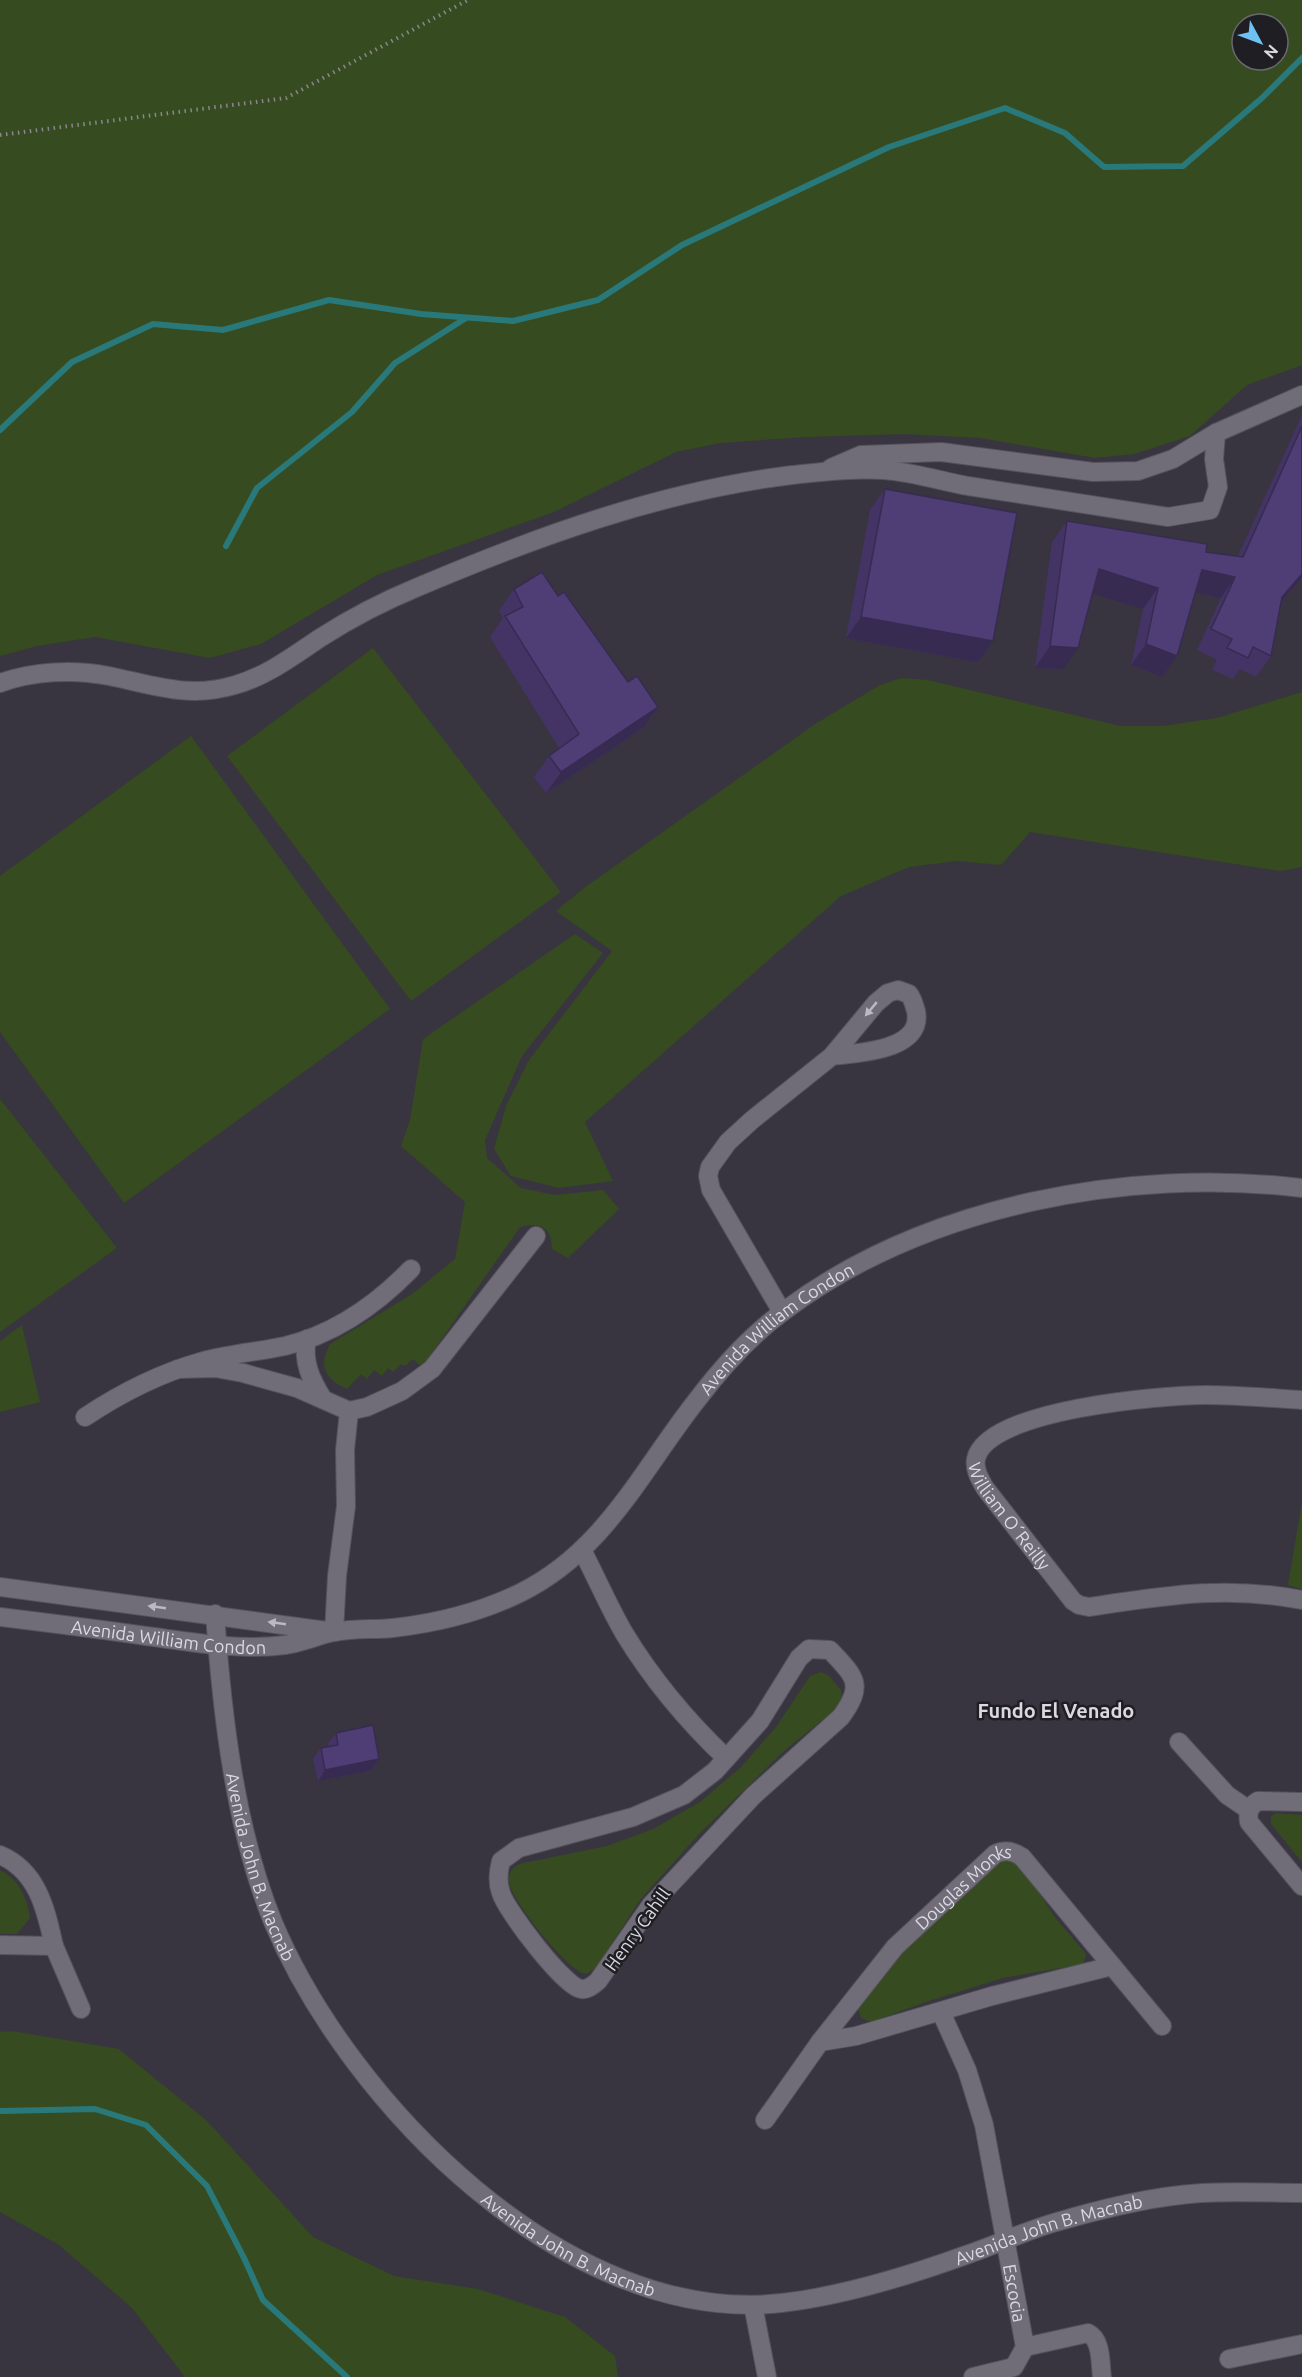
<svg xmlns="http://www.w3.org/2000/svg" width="1302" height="2377" viewBox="0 0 1302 2377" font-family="Ubuntu,sans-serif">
<rect width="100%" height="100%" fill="#383540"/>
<g fill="#364b1f" fill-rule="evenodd">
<path d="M0,0h1302v365l-55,20 -57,51 -56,18 -39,4 -115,-20 -75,-4 -98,3 -87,6 -44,9 -122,60 -177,63 -116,69 -51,14 -115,-21 -58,9 -37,10zM1242,24h36v36h-36z"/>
<path d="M373,648l188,244 -150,109 -184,-245z"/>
<path d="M902,678l26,2 192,46h43l54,-8 85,-26v175l-22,4 -250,-39 -29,33 -44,-4 -48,6 -68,29 -256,226 28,59 -54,7 -48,-12 -17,-27 12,-43 23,-46 83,-109 -56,-40 28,-23 231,-164 65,-39z"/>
<path d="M191,736l199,273 -266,194 -124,-171v-156z"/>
<path d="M575,934l28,19 -81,103 -37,84 2,18 34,30 34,7 48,-5 16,19 -51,49 -16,-9c0,-22 -12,-27 -32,-22l-98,140 -9,-8 -8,7 -4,-2 -8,8 -5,-4 -6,8 -8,-6 -7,9 -6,-5 -14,15c-22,-10 -29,-23 -17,-45l82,-50 43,-35 10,-57 -64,-56 9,-26 13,-81z"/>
<path d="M0,1099l117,149 -117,84z"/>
<path d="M22,1325l18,77 -40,10v-71z"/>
<path d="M1302,1502v87l-14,-4z"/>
<path d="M821,1672l7,3 13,15 1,7 -6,12 -51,41 -85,83 -60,67 -44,68 -10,6c-18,-2 -73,-72 -77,-91 -2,-10 5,-18 14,-20l84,-17 46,-17 47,-27 41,-35 35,-40 34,-51z"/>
<path d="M1276,1813l26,2v47l-31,-38v-8z"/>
<path d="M1008,1859l16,9 30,48 32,38 -3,10 -80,14 -77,24 -55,20 -10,-4 -4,-11 41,-51 99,-92z"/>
<path d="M0,1870c19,9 27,28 30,48l-13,16h-17z"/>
<path d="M11,2031l108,18 88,72 106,116 81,39 84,13 87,28 50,39 3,21h-433l-53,-69 -73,-63 -59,-33v-180z"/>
</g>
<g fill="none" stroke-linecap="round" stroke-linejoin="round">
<g stroke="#29787a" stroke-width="6">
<path d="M0,430l72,-68 81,-38 70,6 106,-30 92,14 92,7 85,-21 84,-55 207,-98 116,-39 60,25 39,34 79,-1 79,-68 40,-40"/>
<path d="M226,546l31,-58 95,-76 43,-49 71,-45"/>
<path d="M0,2111l95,-2 51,16 61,61 37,72 19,42 84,77"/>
</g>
<defs>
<g id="minor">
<path d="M831,468l30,-13 80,-3 152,20 45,-1 35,-12 43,-26 86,-38"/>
<path d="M0,683c34,-12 73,-14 109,-7 44,9 80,23 126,9 32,-9 58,-29 85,-47 31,-20 64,-37 98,-51 120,-51 244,-96 374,-112 30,-3 62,-7 92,-5 28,2 57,11 84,16 67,11 134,21 200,31l42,-7 8,-23 -4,-28 2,-26"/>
<path d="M782,1312l-71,-122 -3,-14 2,-9 18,-25 24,-22 80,-64 44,-53 12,-10 10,-3 11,4c4,5 5,11 7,17 8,40 -59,42 -84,45"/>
<path d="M307,1339c-5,22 4,41 16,60"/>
<path d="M178,1369l37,-1 28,5 54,15 52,23 18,-4 35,-16 30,-22 104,-133"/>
<path id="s1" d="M1302,1400c-32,-2 -64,-5 -96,-5 -42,0 -220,14 -230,64 -2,11 4,20 9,29l88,113 6,4 10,2c75,-11 137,-22 213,-7"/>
<path d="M85,1417c36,-24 73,-43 115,-55 28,-8 57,-10 85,-16 50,-12 91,-41 126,-77"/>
<path d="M582,1550c14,27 27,57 42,83 28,46 63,88 102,125"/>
<path d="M0,1587l327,44"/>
<path id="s2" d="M215,1614c7,100 20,215 58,308 76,181 295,405 508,381 63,-7 127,-27 185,-48 29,-10 57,-23 87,-32 48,-14 99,-27 149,-30 34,-2 67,0 100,0"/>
<path id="s3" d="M0,1617c49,6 97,12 146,19 45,6 94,15 139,9 17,-2 33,-10 50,-13 19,-4 39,-2 58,-4 44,-5 88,-16 127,-35 85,-42 121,-122 177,-193 25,-33 54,-65 87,-89 141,-106 345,-144 518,-123"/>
<path d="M334,1632l3,-56 9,-70 -1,-56 4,-39"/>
<path d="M809,1649l21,1c25,27 35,34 11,67l-88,79 -102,109 -53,76c-5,4 -10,9 -17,8 -16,-1 -75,-79 -80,-96 -4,-11 -3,-21 0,-32l18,-13 114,-31 51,-22 31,-24 45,-50 39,-63z"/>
<path d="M1179,1742l48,53 22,15"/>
<path d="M1302,1802l-44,-1c-8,5 -11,11 -9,21l53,64"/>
<path d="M0,1855c38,16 46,55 54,91l-54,-1"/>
<path d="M54,1946l27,63"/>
<path id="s4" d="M941,2012l26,58 17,55 41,222 -11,20 -41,10"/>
<path d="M820,2042l36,-6 136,-40 120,-30"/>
<path id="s5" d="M765,2120l55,-78 75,-95 100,-93c10,-5 18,-3 27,3l140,169"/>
<path d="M753,2305l14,72"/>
<path d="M1025,2347l63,-14c14,7 12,30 14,44"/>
<path d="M1229,2359l73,-15"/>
</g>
</defs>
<use href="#minor" stroke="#54525b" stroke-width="20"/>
<path stroke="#89868f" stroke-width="4" stroke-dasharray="1.5 4.5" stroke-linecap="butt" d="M0,135l286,-37 182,-98"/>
<use href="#minor" stroke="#706d79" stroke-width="18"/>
</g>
<g fill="#443465">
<path d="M1302,415v163l-21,24 -10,54 -15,21 -16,-8 -7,10 -21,-9 5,-10 -20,-10 24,-52 -25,-5 -34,84 -31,-12 12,-56 -51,-16 -29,76 -28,-1 17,-126 15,-21 139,31 32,4z"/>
<path d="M885,489l108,152 -15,21 -132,-24 24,-128z"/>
<path d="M514,589l44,7 70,86 30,25 -15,21 -97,65 -12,-16 15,-21 10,-8 -69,-111 13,-19 -4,-7z"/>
<path d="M336,1733l43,26 -8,11 -53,11 -5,-22 8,-11 8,-1 -1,-4z"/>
</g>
<g fill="#372b52">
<path d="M1099,569l59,19 -15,21 -59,-18z"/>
<path d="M1202,570l33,7 -14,21 -34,-7z"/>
<path d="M1302,574v4l-35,40 15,-21z"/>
<path d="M861,617l132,24 -15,21 -132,-24z"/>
<path d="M1146,644l31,12 -15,21 -31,-12z"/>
<path d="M1050,646l28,2 -15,21 -28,-1z"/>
<path d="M658,707l-15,21 -97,65 15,-21z"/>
<path d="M379,1759l-8,11 -53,11 7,-11z"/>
</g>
<g fill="#4f3d75" stroke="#372b52" stroke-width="1.5">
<path d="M1302,426v148l-20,23 -11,59 -18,-9 -5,11 -21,-10 5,-9 -21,-10 24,-52 -33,-7 -25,86 -31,-12 12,-56 -59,-19 -21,79 -28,-2 17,-125 140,23 -1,8 37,5z"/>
<path d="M885,489l132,24 -24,128 -132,-24z"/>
<path d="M542,572l16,24 6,-4 64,90 9,-6 21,31 -97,65 -12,-16 30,-22 -74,-118 18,-9 -9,-18z"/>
<path d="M373,1725l6,34 -54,11 -4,-22 17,-3 -2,-12z"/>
</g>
<defs><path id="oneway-solid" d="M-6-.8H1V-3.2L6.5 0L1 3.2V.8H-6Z" transform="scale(1.5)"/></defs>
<g fill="#bbb9c1">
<use href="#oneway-solid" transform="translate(871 1009) rotate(130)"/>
<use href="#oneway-solid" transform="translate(157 1607) rotate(-172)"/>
<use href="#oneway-solid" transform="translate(277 1623) rotate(-172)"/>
</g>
<g text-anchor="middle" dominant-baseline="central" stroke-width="5" stroke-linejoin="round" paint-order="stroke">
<g font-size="18" fill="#dbd9e0" stroke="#1f1e23">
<text stroke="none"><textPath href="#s3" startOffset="902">Avenida William Condon</textPath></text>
<text stroke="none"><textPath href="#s1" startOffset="411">William O´Reilly</textPath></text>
<text stroke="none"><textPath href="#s3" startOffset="170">Avenida William Condon</textPath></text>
<text stroke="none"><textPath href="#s2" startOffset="258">Avenida John B. Macnab</textPath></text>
<text stroke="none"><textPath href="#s5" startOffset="309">Douglas Monks</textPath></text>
<text transform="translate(637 1929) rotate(-54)">Henry Cahill</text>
<text stroke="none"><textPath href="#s2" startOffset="1266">Avenida John B. Macnab</textPath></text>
<text stroke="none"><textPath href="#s2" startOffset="762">Avenida John B. Macnab</textPath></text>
<text stroke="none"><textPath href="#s4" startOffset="292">Escocia</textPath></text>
</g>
<g font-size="20" font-weight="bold" fill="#dbd9e0" stroke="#1f1e23">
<text x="1056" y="1710">Fundo El Venado</text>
</g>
</g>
<g transform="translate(1260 42) rotate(131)"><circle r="28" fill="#1f1e23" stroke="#6a696f" stroke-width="1.5"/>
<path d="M0-4.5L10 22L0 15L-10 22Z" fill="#6ec2f3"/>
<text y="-9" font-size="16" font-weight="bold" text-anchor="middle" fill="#dbd9e0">N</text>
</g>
</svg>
